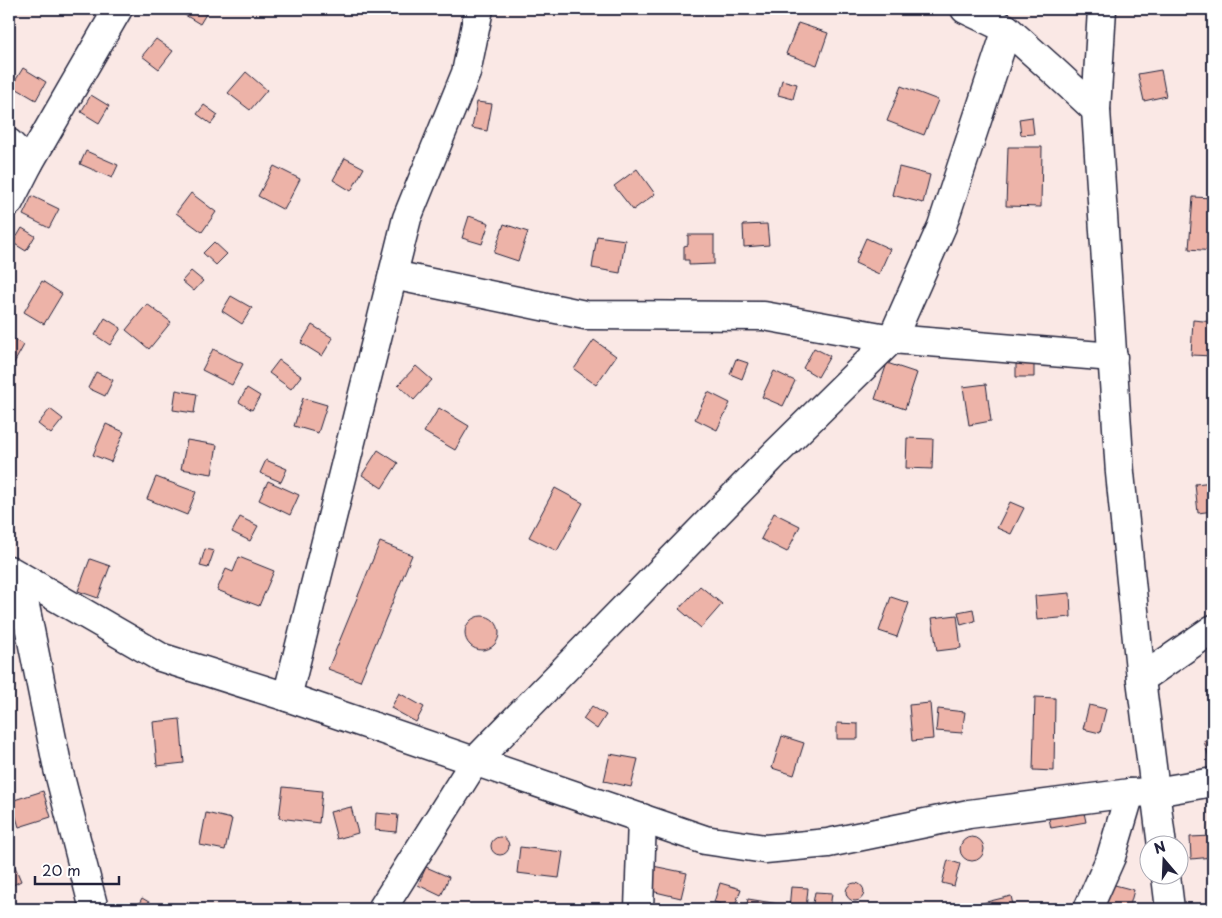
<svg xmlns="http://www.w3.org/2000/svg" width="1222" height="918" viewBox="0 0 1222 918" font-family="'Playpen Sans',sans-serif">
<rect width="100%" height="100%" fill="#fae8e5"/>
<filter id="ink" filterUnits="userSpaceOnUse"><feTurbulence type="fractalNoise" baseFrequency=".02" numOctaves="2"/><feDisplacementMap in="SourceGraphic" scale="10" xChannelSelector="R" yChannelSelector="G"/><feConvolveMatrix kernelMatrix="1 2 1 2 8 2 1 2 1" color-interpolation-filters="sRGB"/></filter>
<g filter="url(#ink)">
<g fill="#edb3a8" stroke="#22223b">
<path d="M175,9h34l-9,15z"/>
<path d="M798,23l30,10 -11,32 -31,-11z"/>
<path d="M156,39l17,12 -14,18 -17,-13z"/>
<path d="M23,68l23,14 -10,18 -24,-14z"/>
<path d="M1161,70l5,26 -22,5 -6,-27z"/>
<path d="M246,72l21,18 -17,20 -22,-17z"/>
<path d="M782,80l15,4 -4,15 -15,-4z"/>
<path d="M901,86l37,14 -14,35 -37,-14z"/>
<path d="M91,95l18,11 -10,17 -18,-11z"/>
<path d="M477,102l15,2 -5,27 -15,-3z"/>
<path d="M204,105l14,10 -7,9 -14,-10z"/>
<path d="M1032,117l2,17 -13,1 -2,-16z"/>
<path d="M1008,147h34l-1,60 -35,-1z"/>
<path d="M86,151l32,14 -6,13 -32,-14z"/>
<path d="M345,158l19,10 -13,23 -18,-11z"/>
<path d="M274,166l26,13 -16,31 -26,-14z"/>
<path d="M899,167l31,8 -7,28 -31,-8z"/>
<path d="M637,169l18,25 -22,16 -19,-24z"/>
<path d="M191,193l25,19 -14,20 -26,-19z"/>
<path d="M32,196l27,13 -10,19 -26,-13z"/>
<path d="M1193,197l20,1v53l-24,-2z"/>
<path d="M469,216l20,7 -7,21 -20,-6z"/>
<path d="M504,224l24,8 -10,29 -24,-8z"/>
<path d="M767,224l2,21 -25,2 -1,-22z"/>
<path d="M22,228l13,8 -9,15 -13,-8z"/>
<path d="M688,235h26v29l-25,1v-5h-5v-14l4,-1z"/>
<path d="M597,236l28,4 -5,33 -28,-5z"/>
<path d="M866,238l24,11 -11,25 -24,-11z"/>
<path d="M214,242l13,12 -11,11 -13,-12z"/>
<path d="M191,271l12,10 -9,10 -12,-10z"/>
<path d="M42,281l20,13 -18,30 -20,-12z"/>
<path d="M231,296l21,12 -10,16 -20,-13z"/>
<path d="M147,304l24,18 -22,27 -23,-19z"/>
<path d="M105,318l16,10 -11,17 -15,-10z"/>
<path d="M1193,320l20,2v34l-22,-1z"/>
<path d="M312,325l21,13 -11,18 -21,-13z"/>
<path d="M9,337l15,8 -15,27z"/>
<path d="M594,340l22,16 -20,29 -22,-16z"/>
<path d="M814,348l16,8 -12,21 -15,-9z"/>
<path d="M213,349l30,15 -11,21 -30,-15z"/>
<path d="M736,359l12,4 -6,16 -12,-5z"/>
<path d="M279,360l22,16 -10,13 -22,-16z"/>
<path d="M887,363l30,10 -12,36 -30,-10z"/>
<path d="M1034,363v14h-18v-13z"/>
<path d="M416,366l16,14 -18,20 -16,-15z"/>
<path d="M774,371l21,10 -12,25 -21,-9z"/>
<path d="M96,372l17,8 -8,16 -17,-8z"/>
<path d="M986,384l5,37 -22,4 -6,-38z"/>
<path d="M247,388l13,8 -8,14 -13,-8z"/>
<path d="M176,390l21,4 -3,19 -21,-3z"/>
<path d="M708,392l22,11 -13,27 -22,-11z"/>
<path d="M303,398l24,7 -9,28 -24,-7z"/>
<path d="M439,408l30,18 -14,24 -31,-18z"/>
<path d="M50,409l13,10 -12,15 -13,-10z"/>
<path d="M106,424l18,8 -13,30 -18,-7z"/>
<path d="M907,438l26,1 -1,30 -26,-1z"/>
<path d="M187,440l30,5 -5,29 -31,-5z"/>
<path d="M378,450l20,13 -16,25 -20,-13z"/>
<path d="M266,460l21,9 -6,13 -21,-9z"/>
<path d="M156,477l40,15 -9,23 -40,-16z"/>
<path d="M268,481l31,14 -9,20 -31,-15z"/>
<path d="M1213,482v29l-15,2 -3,-29z"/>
<path d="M555,488l28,15 -26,48 -28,-14z"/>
<path d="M1010,502l14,6 -13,26 -14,-6z"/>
<path d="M774,513l26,13 -13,26 -26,-13z"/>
<path d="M240,517l18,9 -8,15 -18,-9z"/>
<path d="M380,542l32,13 -52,126 -32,-12z"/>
<path d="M205,549l9,2 -6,17 -8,-2z"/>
<path d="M239,557l35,14 -15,35 -42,-16 9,-21 7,3z"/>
<path d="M90,559l20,7 -12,32 -20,-7z"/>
<path d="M700,586l22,18 -21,24 -22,-19z"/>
<path d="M1070,593l1,24 -34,3 -2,-24z"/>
<path d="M891,597l18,6 -12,34 -18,-6z"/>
<path d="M973,609l2,12 -14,4 -3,-13z"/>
<path d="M957,615l4,33 -24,3 -5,-33z"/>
<circle cx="482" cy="633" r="17"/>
<path d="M399,693l25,14 -8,15 -25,-14z"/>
<path d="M1035,697l20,1 -1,73 -21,-1z"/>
<path d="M930,703l3,36 -21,2 -3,-36z"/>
<path d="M1089,705l17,4 -6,24 -17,-4z"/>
<path d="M592,706l14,9 -9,14 -14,-10z"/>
<path d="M938,709l27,3 -3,21 -26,-2z"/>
<path d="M180,719l4,44 -27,3 -4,-44z"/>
<path d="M837,723l21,1v15h-21z"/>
<path d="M782,736l22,7 -10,32 -22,-7z"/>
<path d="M1213,738v29h-1l-8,-26z"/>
<path d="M610,754l28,5 -7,28 -27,-6z"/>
<path d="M283,787l39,4 -3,32 -40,-5z"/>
<path d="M43,791l8,26 -32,10 -8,-26z"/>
<path d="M351,807l7,26 -21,6 -7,-27z"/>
<path d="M1083,808l3,14 -35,6 -3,-14z"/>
<path d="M206,813l26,6 -7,31 -25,-5z"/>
<path d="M376,813l22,2 -2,17 -21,-2z"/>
<path d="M1213,836v21l-22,2 -1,-22z"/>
<circle cx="972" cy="849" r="12"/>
<circle cx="500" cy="846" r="9"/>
<path d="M520,847l43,5 -4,26 -42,-5z"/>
<path d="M11,857l10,24 -12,6v-29z"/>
<path d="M948,860l12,4 -6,22 -12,-3z"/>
<path d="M653,866l34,7 -6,25 -34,-8z"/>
<path d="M426,867l23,10 -8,19 -23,-11z"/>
<path d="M720,883l21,6 -7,19 -20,-6z"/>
<path d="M1107,883l27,7 -5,19 -27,-6z"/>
<circle cx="855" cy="892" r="9"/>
<path d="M791,887l17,1 -2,21h-17z"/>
<path d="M815,892l17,1 -2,16h-18z"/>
<path d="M1011,896l3,13h-35l-1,-5z"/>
<path d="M142,898l19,11h-25z"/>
<path d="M748,899l37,6 -1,4h-38z"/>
</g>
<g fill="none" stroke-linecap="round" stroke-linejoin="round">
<defs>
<g id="minor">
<path d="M965,9l42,20 48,43 41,38"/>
<path d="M1102,9l-6,101 24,363 21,206 21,167"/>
<path d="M9,143l20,20"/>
<path d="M9,202l20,-39 89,-154"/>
<path d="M393,275l192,40 179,1 128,23 221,18"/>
<path d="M9,570l151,87 127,40 418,143 60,9 63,-6 141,-29 161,-21 25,-1 58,-10"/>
<path d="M19,576l39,193 36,140"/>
<path d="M1141,679l72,-50"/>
<path d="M287,697l120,-479 59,-145 13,-64"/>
<path d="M1166,876l4,33"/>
<path d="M382,909l93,-148 301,-308 116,-114 50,-113 65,-197"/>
<path d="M639,909l3,-91"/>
<path d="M1088,909l23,-52 19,-64"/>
</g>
</defs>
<use href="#minor" stroke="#22223b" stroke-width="31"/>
<use href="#minor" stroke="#fff" stroke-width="28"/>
</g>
</g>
<rect width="1222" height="918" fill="none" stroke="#fff" stroke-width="30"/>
<rect x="15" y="15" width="1192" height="888" fill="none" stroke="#22223b" stroke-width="2" filter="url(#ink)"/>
<g transform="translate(1164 860) rotate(341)"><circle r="24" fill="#ffffff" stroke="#a7a7b1"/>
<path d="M0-4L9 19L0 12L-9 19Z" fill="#22223b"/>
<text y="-8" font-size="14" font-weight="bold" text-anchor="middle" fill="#22223b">N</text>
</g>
<path d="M35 876v8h84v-8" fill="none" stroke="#22223b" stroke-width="2.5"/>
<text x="42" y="876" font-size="15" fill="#22223b" stroke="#ffffff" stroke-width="4" paint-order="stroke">20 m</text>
</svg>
